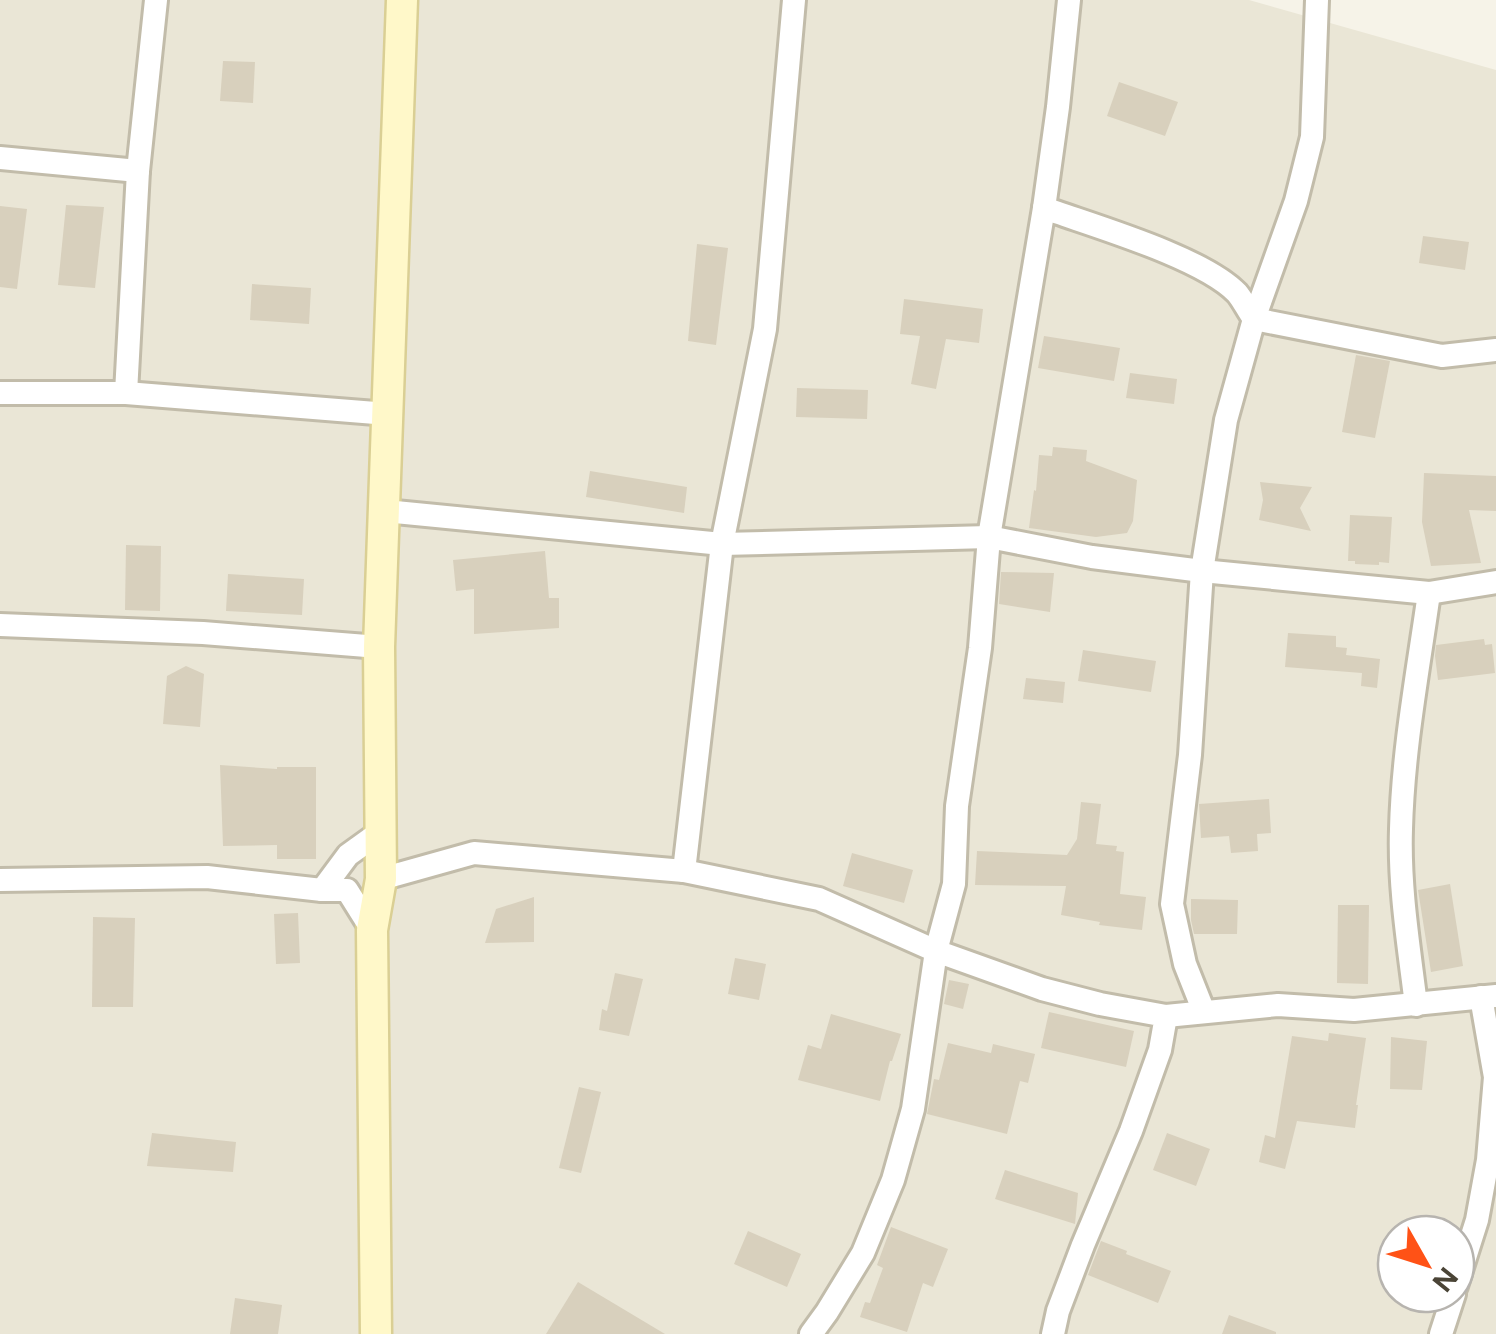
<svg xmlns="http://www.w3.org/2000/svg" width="1496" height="1334" viewBox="0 0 1496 1334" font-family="Figtree,sans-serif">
<rect width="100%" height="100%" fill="#f6f3e8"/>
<path fill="#eae6d6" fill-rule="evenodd" d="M0,0h1249l247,70v1264h-1496zM1396,1234h60v60h-60z"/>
<g fill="#d8d0bd">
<path d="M223,61l32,1 -2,41 -33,-2z"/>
<path d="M1119,82l59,20 -13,34 -58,-20z"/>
<path d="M66,205l38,2 -9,81 -37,-3z"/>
<path d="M0,206l27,3 -10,80 -17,-2z"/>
<path d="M1423,236l46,6 -4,28 -46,-7z"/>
<path d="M697,244l31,4 -12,97 -28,-4z"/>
<path d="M252,284l59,4 -2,36 -59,-4z"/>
<path d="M904,299l79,10 -4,34 -33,-4 -10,50 -25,-5 9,-48 -20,-2z"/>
<path d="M1044,336l76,12 -6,33 -76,-13z"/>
<path d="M1356,355l34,6 -15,77 -33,-6z"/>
<path d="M1130,373l47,6 -3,25 -48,-6z"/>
<path d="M797,388l71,2 -1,29 -71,-2z"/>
<path d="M1053,447l34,3 -1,11 51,19 -4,41 -6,12 -31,4 -67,-9 5,-38 2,1 3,-36 13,1z"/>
<path d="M590,471l97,16 -3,26 -98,-16z"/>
<path d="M1424,473l72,3v35l-27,-1 12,53 -50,3 -9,-44z"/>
<path d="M1260,482l52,5 -12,21 11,23 -52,-11 4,-20z"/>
<path d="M1350,515l42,2 -3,46 -10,-1v3l-24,-1v-3h-7z"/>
<path d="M126,545l35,1 -1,65 -35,-1z"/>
<path d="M545,551l4,47h10v30l-85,6v-45l-18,2 -3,-31z"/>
<path d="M1001,572l53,1 -4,39 -51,-8z"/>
<path d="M228,574l76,5 -2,36 -76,-4z"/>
<path d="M1288,633l48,3v11l11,1 -1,7 34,4 -3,29 -16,-2 1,-13 -77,-6z"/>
<path d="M1484,639l1,6 7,-1 3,29 -57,7 -3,-24 1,-11z"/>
<path d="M1083,650l73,11 -5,31 -73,-11z"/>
<path d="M186,666l18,8 -4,53 -37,-3 4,-48z"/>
<path d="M1026,678l39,4 -2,21 -40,-4z"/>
<path d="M220,765l57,4v-2h39v92h-39v-14l-54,1z"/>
<path d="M1269,799l2,34 -14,1 1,17 -27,2 -2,-17 -28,2 -2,-34z"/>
<path d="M1081,802l20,2 -5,40 21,2 -1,5 8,1 -4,42 26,3 -4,33 -43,-5 1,-3 -39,-7 5,-29 -91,-1 2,-34 90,4 10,-16z"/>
<path d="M852,853l61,17 -9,33 -61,-17z"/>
<path d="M1450,884l13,82 -32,6 -13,-82z"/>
<path d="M534,897v45l-49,1 11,-34z"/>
<path d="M1191,899l47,1 -1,34h-43l-3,-14z"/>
<path d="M1338,905h31l-1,79 -31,-1z"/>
<path d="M298,913l2,50 -24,1 -2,-50z"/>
<path d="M93,917l42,1 -2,89h-41z"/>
<path d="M735,958l31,6 -7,36 -31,-6z"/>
<path d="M615,973l28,6 -14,57 -30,-6 3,-21 5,2z"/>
<path d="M949,980l20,4 -6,25 -19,-5z"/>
<path d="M1049,1012l85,19 -8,36 -85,-19z"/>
<path d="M831,1014l70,20 -9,27h-2l-10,40 -82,-21 10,-35 13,4z"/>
<path d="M1329,1033l37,5 -10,67h2l-3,23 -58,-7 -12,48 -26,-7 6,-27 10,3 17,-102 36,5z"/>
<path d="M1391,1037l36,4 -5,49 -32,-1z"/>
<path d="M948,1043l43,10 2,-9 42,10 -7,29 -8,-2 -13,53 -80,-20 7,-35 5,1z"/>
<path d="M579,1087l22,5 -20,81 -22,-5z"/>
<path d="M152,1133l84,9 -3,30 -86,-6z"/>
<path d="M1167,1133l43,16 -14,37 -43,-16z"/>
<path d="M1005,1170l73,23 -3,31 -80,-25z"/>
<path d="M891,1227l57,22 -15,38 -10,-4 -16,49 -47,-15 5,-15 5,1 13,-35 -6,-3z"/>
<path d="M748,1231l53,23 -14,33 -53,-23z"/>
<path d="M1101,1241l26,10 -1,3 45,17 -13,32 -70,-28z"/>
<path d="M578,1282l87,52h-119z"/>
<path d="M235,1298l47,7 -4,29h-48z"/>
<path d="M1229,1315l47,17v2h-54z"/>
</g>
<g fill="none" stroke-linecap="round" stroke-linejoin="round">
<defs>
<g id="minor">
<path d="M1317,0l-5,137 -16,64 -42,118 188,37 54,-6"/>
<path d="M0,158l138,13"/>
<path d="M1044,208c50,18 158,49 193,85 6,7 11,18 17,26l-28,101 -24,151 -12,184 -18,149 13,60 19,48"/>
<path d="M0,393h126l262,21"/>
<path d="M126,393l12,-222 18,-171"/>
<path d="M385,511l337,33 267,-7 103,20 110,14 227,22 67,-11"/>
<path d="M0,625l203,8 176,14"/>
<path d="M684,871l38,-327 43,-215 29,-329"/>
<path d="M381,879l93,-26 210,18 135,28 117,52 106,38 58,15 66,12 -6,34 -29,81 -48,114 -25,66 -5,23"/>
<path d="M0,880l207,-3 115,13h25l25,40"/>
<path d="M322,890l26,-35 32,-23"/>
<path d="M1416,1005c-7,-58 -17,-117 -15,-176 2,-79 17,-158 28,-236"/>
<path d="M1166,1016l112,-11 76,5 142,-14"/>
<path d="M1456,1286l21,-66 11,-60 7,-83 -14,-80"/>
<path d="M811,1334l16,-22 36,-59 30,-73 20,-71 23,-158 18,-67 3,-78 23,-158 9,-111 55,-329 14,-101 11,-107"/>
<path d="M1441,1334l13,-40"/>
</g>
<path id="secondary" d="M376,1334l-4,-404 9,-51 -2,-232 23,-647"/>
</defs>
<use href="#minor" stroke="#c2bcaa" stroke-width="28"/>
<use href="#secondary" stroke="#dacf94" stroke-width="35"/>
<use href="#minor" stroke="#fff" stroke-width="22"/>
<use href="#secondary" stroke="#fff8c9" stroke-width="30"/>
</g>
<g transform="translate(1426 1264) rotate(129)"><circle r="48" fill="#ffffff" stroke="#b7b4af" stroke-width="2.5"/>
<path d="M0-8L18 38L0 25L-18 38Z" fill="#ff5216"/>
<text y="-15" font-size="28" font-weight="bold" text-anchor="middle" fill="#4a4436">N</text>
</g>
</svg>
